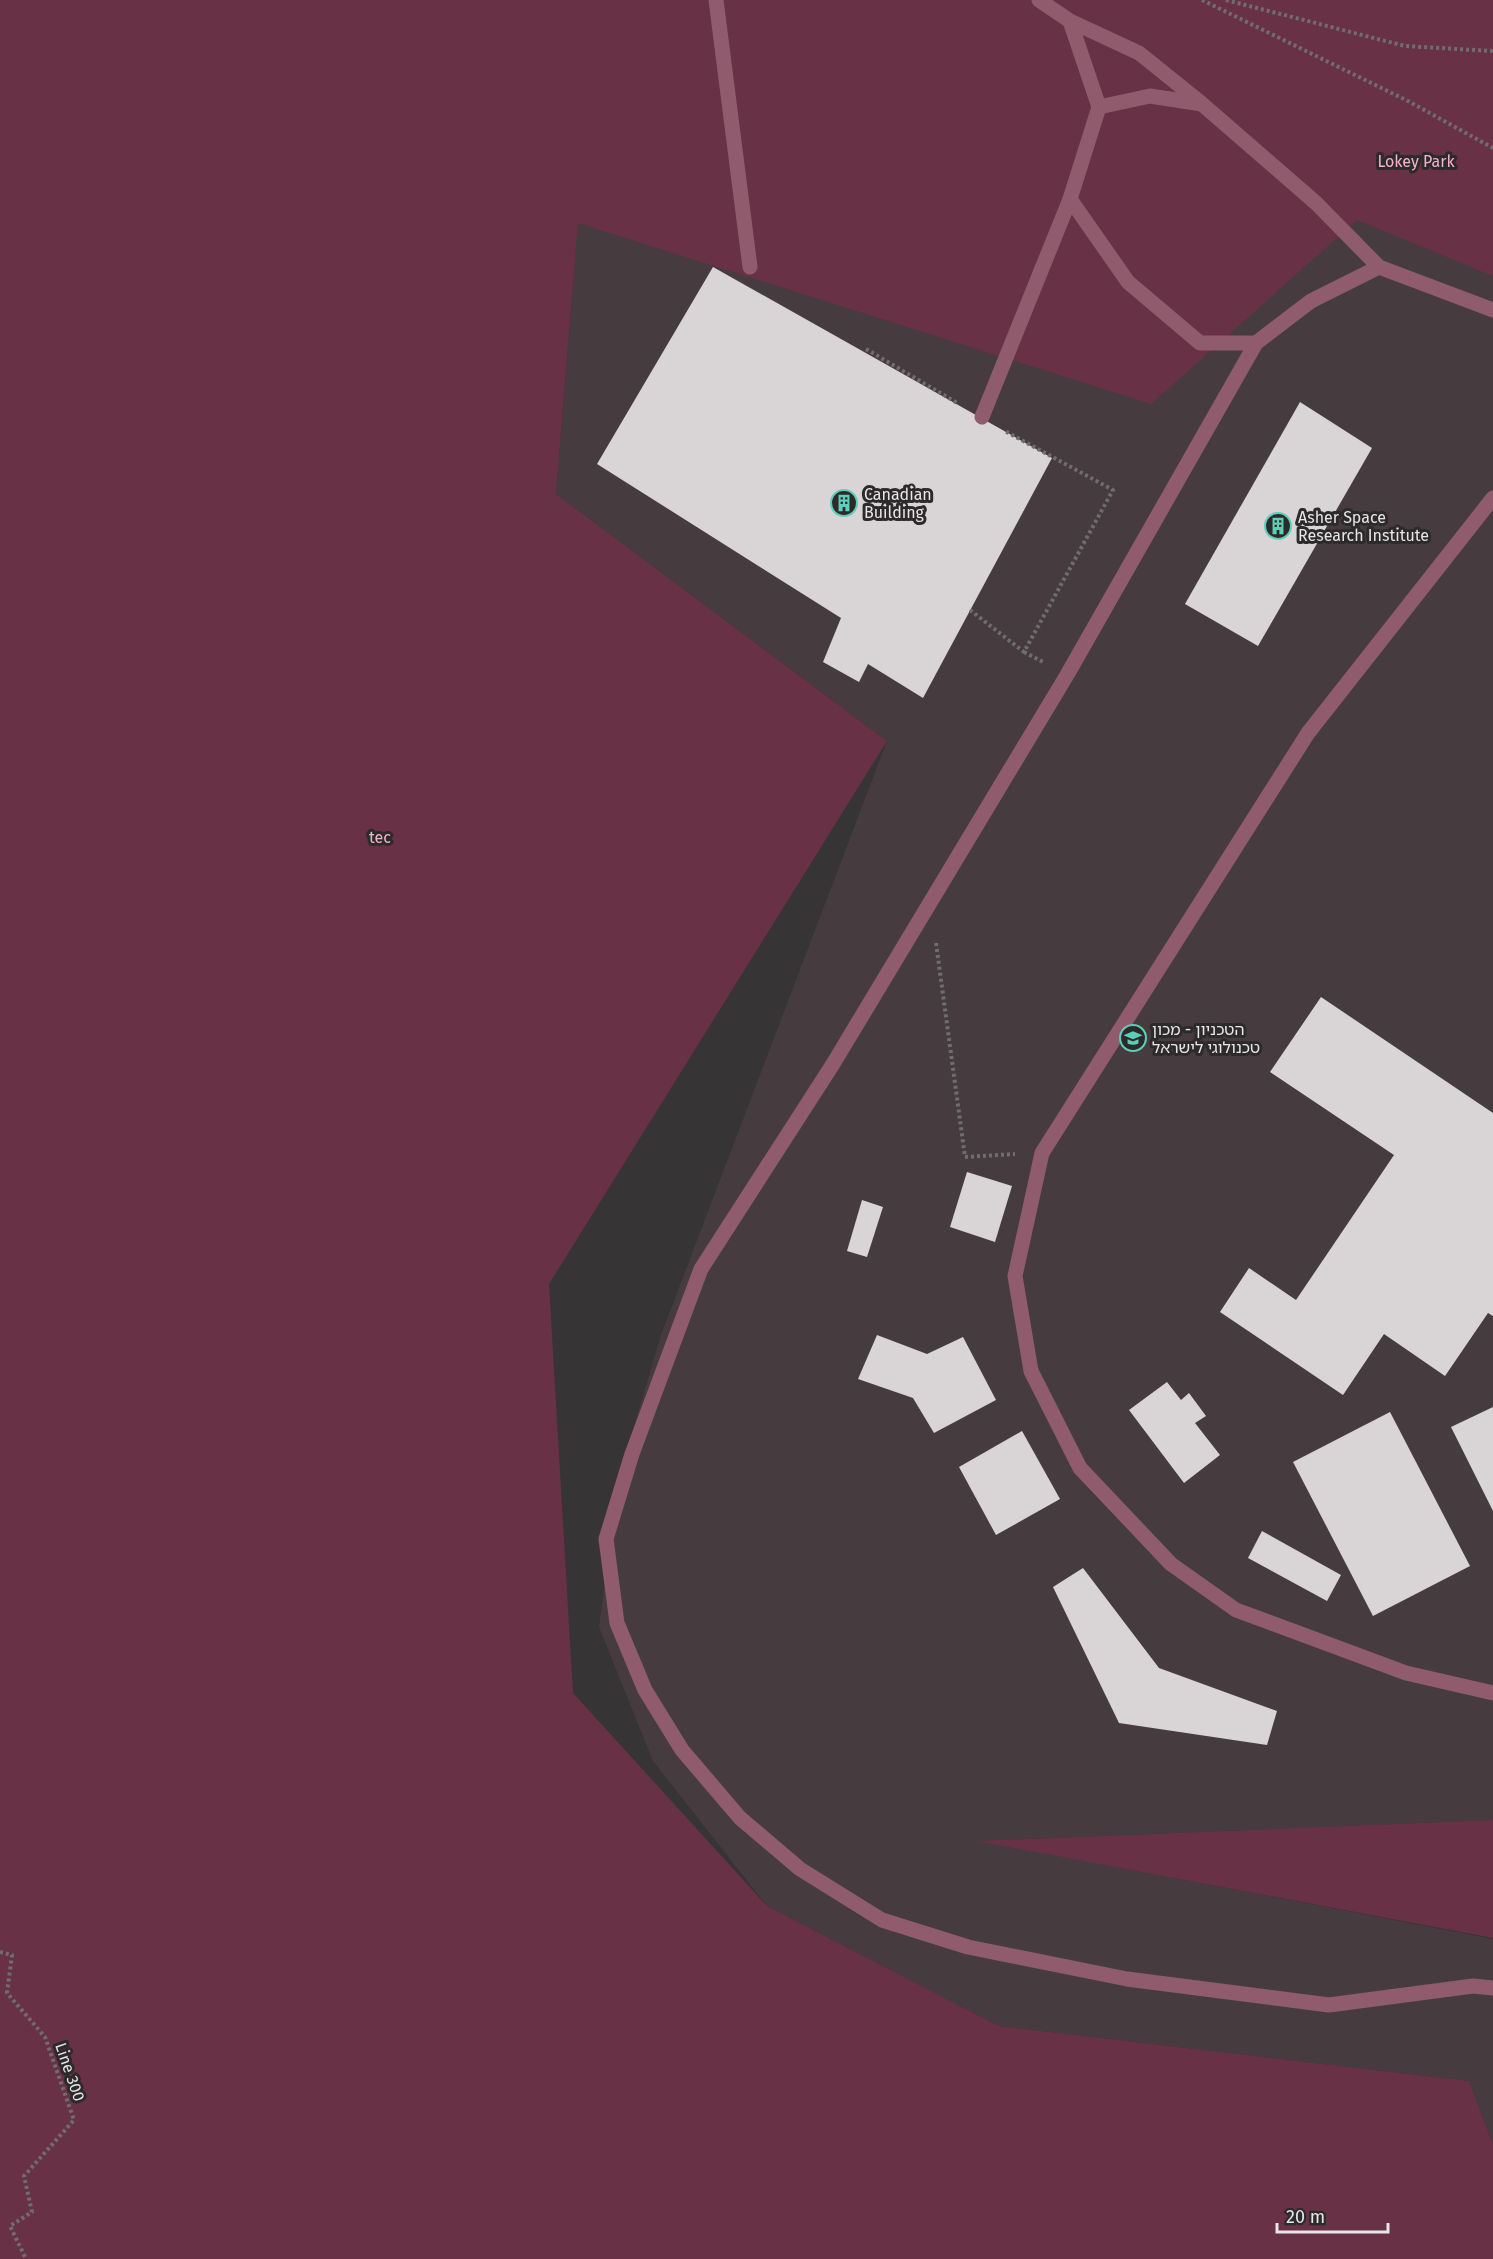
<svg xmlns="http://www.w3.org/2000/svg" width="1493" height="2259" viewBox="0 0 1493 2259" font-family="'Fira Sans','Noto Sans Hebrew',sans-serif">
<rect width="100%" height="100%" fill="#373435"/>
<path fill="#463c3f" d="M1493,0v1820l-512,21 512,98v205l-24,-63 -470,-55 -232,-120 -114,-145 -54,-134 20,-150 42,-142 226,-594 -331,-247 22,-272z"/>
<g fill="#693146">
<path d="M0,0h1493v276l-136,-56 -206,184 -573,-181 -22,271 331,247 -338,543 24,409 194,213 232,120 470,55 24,63v115h-1493z"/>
<path d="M1493,1820v118l-516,-97z"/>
</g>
<g fill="#d9d5d6">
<path d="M713,267l339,191 -129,240 -55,-34 -9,18 -36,-20 18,-44 -244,-154z"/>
<path d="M1300,402l72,46 -114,198 -73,-42z"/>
<path d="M1321,997l172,116v203l-5,-3 -43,63 -61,-42 -41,61 -123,-83 29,-44 47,32 98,-145 -124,-83z"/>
<path d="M967,1172l45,14 -17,56 -45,-15z"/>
<path d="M862,1200l21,7 -16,50 -20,-6z"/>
<path d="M877,1335l50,19 36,-17 33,63 -62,33 -21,-35 -55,-19z"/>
<path d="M1167,1382l14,18 8,-7 17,23 -11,7 25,32 -36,28 -55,-73z"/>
<path d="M1493,1407v104l-42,-84z"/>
<path d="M1390,1412l80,154 -97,50 -80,-154z"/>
<path d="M1022,1431l38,68 -64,36 -37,-68z"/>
<path d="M1262,1531l79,44 -14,26 -79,-43z"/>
<path d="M1083,1568l76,100 118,43 -10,34 -148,-22 -66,-136z"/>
</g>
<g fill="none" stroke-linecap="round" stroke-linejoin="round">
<g stroke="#706d6e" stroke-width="4" stroke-dasharray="3 3" stroke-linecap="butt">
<path d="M1202,0l206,101 85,47"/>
<path d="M1226,0l179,46 88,5"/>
<path d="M866,349l93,55"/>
<path d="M970,610l54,42 89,-162 -108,-59"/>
<path d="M1024,652l21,11"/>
<path d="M936,943l29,214 50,-3"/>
<path d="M0,1952l12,3 -5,38 38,44 29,83 -50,56 8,36 -22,14 16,33"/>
</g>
<g stroke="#905c6d" stroke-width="15">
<path d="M716,0l34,267"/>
<path d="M1039,0l31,21 69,32 61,49"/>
<path d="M1070,21l29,86 -29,92 58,83 72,61h56"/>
<path d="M1099,107l51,-11 52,8 114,99 63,64"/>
<path d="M982,417l88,-218"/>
</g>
<g stroke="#905c6d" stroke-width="15">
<path d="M1493,310l-114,-43 -68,34 -55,42 -189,332 -234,389 -132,205 -69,185 -26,85 11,84 28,67 37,60 58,68 60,51 82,51 86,27 159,32 202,26 144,-19 20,2"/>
<path d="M1493,498l-185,235 -266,420 -27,123 16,95 49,97 91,96 65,46 170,63 87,20"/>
</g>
</g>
<defs>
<symbol id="building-ring" viewBox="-11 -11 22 22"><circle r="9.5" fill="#2d2a2b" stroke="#5eceb8" stroke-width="1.5"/><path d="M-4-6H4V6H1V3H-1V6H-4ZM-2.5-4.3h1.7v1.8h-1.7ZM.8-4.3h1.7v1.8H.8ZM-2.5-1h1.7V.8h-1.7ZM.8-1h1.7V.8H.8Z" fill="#5eceb8"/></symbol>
<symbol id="university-ring" viewBox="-11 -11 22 22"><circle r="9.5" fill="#2d2a2b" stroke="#5eceb8" stroke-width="1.5"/><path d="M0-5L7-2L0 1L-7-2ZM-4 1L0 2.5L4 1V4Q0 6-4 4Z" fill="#5eceb8"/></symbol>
</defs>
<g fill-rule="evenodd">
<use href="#building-ring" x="829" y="488" width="30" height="30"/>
<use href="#building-ring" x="1263" y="511" width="30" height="30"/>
<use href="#university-ring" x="1118" y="1023" width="30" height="30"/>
</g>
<g text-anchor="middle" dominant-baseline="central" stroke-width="6" stroke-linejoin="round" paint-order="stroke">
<g font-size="16" fill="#f4b4c8" stroke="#2d2a2b">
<text x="1416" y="161">Lokey Park</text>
<text x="380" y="837">tec</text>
</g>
<g font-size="16" fill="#e7e5e6" stroke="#2d2a2b" text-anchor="start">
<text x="864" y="494">Canadian<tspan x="864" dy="18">Building</tspan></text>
<text x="1298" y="517">Asher Space<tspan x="1298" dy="18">Research Institute</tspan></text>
<text x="1152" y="1029">הטכניון - מכון<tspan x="1152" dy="18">טכנולוגי לישראל</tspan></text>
</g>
<g font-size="16" fill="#e7e5e6" stroke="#2d2a2b">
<text transform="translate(70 2072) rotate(71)">Line 300</text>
</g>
</g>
<path d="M1277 2223v9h111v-9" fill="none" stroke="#e7e5e6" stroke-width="3"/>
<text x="1286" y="2223" font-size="18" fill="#e7e5e6" stroke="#2d2a2b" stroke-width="4.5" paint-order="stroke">20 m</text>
</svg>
